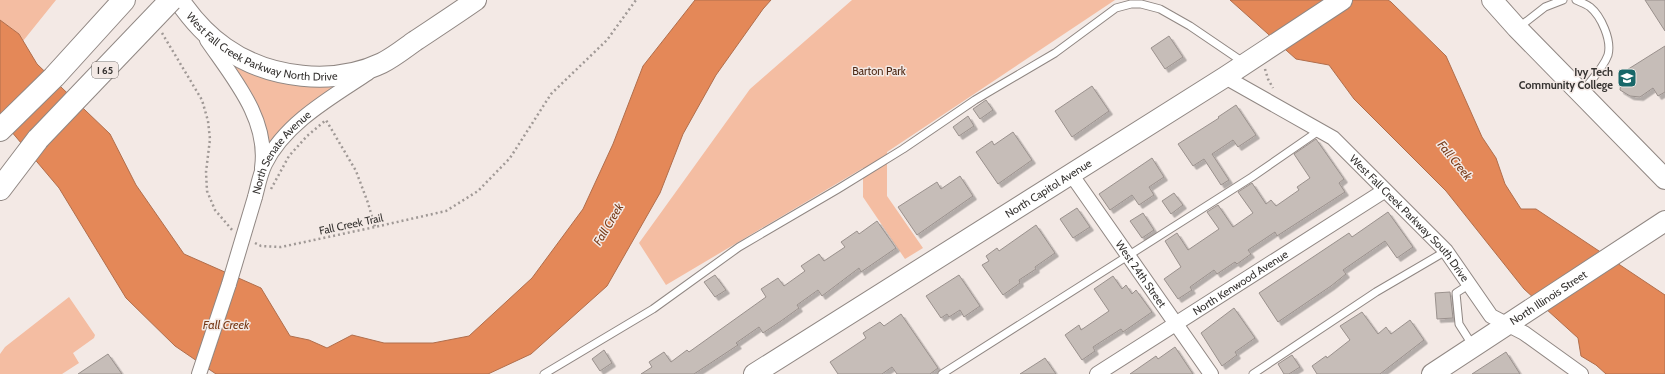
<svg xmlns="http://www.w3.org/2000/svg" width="1665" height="374" viewBox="0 0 1665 374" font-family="Cabin,sans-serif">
<defs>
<filter id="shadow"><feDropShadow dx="3.5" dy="3.5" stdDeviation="0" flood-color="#0004"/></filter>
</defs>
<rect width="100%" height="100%" fill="#f3e9e5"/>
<g fill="#f4bda2">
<path d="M0,0h56l-33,41 -4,-7 -19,-14z"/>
<path d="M852,0h263l-228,152v44l36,52 -18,11 -42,-62v-29l-197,117 -27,-42 111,-154z"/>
<path d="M228,57l114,26 -75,65c-4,-39 -18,-59 -39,-91z"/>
<path d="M69,297l26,38 -1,3 -21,15 6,10 -17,11h-62v-20l5,-7z"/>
</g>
<g fill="#e48858" stroke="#b06e4c">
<path d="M695,0h76l-8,9 -47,66 -33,59 -23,59 -53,93 -76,68 -43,20h-272l-41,-28 -49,-48 -67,-110 -59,-70v-98l19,14 18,30 73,70 26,51 48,69 77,34 29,48 19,4 18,8 25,-13 32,8h49l36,-7 63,-58 51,-69 30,-65 30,-78z"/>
<path d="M1230,0h158l3,2 55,54 36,81 14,21 9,26 16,25h15l129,86v79h-59l-10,-9 -15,-9 -3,-18 -54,-49 -78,-98 -92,-92 -25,-34 -33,-6z"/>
</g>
<g fill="#c6bdb8" stroke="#9a918d" filter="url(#shadow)">
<path d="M1645,0h20v31z"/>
<path d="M1169,36l14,21 -18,12 -14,-21z"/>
<path d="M1665,46v46l-7,4 -5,-8 -13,9 -10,-1 -10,-6 2,-17z"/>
<path d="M1092,86l17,25 -37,26 -17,-26z"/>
<path d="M986,100l7,10 -13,9 -7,-10z"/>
<path d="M1236,105l20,30 -18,12 -5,-7 -21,14 17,26 -8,5 -17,-26 -11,7 -15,-22 41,-26 -1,-1z"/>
<path d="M968,116l6,10 -15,10 -6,-9z"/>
<path d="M1013,132l19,28 -34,24 -22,-32 16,-11 2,4z"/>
<path d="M1316,139l28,40 -5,4 6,9 -68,44 -2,-4 -27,18 3,4 -14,10 -2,-2 -18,12 -3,-4 -24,17 2,3 -14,9 -14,-20 17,-12 -16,-26 12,-8 11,17 31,-21 -12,-17 11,-7 15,22 20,-14 -15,-21 14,-9 14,21 5,-4 5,6 23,-16 -2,-3 13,-9 -16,-24z"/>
<path d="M1152,158l12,19 -15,10 5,8 -15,10 -7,-10 -22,15 -11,-16z"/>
<path d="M960,176l13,20 -56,39 -19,-28 39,-25 4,7z"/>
<path d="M1174,193l9,12 -12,9 -9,-13z"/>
<path d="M1077,208l13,19 -17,11 -13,-19z"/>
<path d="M1388,212l25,35 -16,11 -12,-17 -42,29 3,4 -15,12 -53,36 -19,-29 90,-60 3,4z"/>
<path d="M1143,213l11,17 -12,8 -12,-17z"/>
<path d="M877,221l19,27 -35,24 -2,-4 -37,28 -4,-6 -21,15 2,3 -18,13 -18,12 -4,-6 -23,16 2,2 -44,29h-53l11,-7 -3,-5 15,-10 7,10 16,-12 2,2 77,-55 -5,-8 17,-11 6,8 21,-15 -4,-5 18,-12 5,7 21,-14 -4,-5 16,-11 2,3z"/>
<path d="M1036,225l19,28 -20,14 1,2 -17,11 1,3 -17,12 -21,-30 7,-4 -3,-5 11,-8 2,3z"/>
<path d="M715,275l11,15 -11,7 -11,-15z"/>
<path d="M959,275l21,31 -16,11 -4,-7 -11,7 -2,-3 -6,4 -15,-22z"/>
<path d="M1113,276l9,13 4,-4 6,9 4,-4 16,22 -29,20 -2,-3 -28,18 2,4 -13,9 -17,-25 14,-10 2,5 28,-19 -15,-22z"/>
<path d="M1450,292l3,26 -16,1 -2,-26z"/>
<path d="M1234,308l21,30 -20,14 2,3 -15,11 -21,-33z"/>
<path d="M1362,312l16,22 8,-7 5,7 19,-14 14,20 -44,34h-63l-5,-8 14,-10 1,2 23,-18 -10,-14z"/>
<path d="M901,314l37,54 -8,6h-33l-5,-7 -10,7h-44l-8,-12 36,-24 -3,-5 17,-11 4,4z"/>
<path d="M1175,347l18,27h-63l26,-18 2,3z"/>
<path d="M604,350l8,13 -12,8 -8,-12z"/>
<path d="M1506,352l14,22h-48z"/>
<path d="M108,354l14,20h-44z"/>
<path d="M1292,355l8,12 -11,7h-5l-6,-10z"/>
<path d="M1045,358l11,16h-36z"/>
</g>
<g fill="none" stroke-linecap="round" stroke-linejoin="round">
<defs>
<g id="service">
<path d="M1576,0c4,2 10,4 14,7 11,9 22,33 18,48 -5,14 -18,26 -27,38"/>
<path d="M1518,28l27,-21 18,-7"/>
<path d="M1470,284l-14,9 3,31 14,22"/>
<path d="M544,374l109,-65 86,-62 99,-58 65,-40 72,-49 80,-47 61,-45 15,-4h10l19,5 30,17 53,36"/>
<path d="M942,374l310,-197 68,-47"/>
<path d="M1253,374l123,-82 70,-41"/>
</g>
<g id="minor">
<path d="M207,40c26,38 62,79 55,128"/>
<path id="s1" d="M1225,77l108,61 113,113 45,65 33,17 57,41"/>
<path id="s2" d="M1071,174l140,200"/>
<path id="s3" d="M255,197c3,-11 5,-23 10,-33 20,-41 67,-67 103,-91"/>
<path d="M199,374l30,-90"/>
<path id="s4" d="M1097,374l287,-183"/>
</g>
<g id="secondary">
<path id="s5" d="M179,0c13,19 27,35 46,48 44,31 109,38 157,15 12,-6 23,-15 33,-22 21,-14 41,-27 61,-41"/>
<path d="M1492,0l25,28 148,151"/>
<path id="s6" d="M754,374l471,-297 117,-77"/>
<path id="s7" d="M1432,374l233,-153"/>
</g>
<g id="motorway">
<path d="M0,130l54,-53 70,-77"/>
<path d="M0,189l38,-50"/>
</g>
</defs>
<use href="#service" stroke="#908783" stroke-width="9"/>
<use href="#minor" stroke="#908783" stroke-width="16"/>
<use href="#secondary" stroke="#908783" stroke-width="22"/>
<use href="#motorway" stroke="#908783" stroke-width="24"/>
<g stroke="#a09996" stroke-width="2.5" stroke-dasharray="2 3" stroke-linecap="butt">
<path d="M162,33l40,67 6,21 2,18 -4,33 1,19 8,19 18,21"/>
<path d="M1265,69l3,10 5,9"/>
<path d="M271,189l18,-33 18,-20 19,-16 30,51 12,32 7,24"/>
<path d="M255,243l6,3 20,1 94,-20 71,-16 32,-20 32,-33 41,-64 56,-54 29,-40"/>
</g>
<use href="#service" stroke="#fff" stroke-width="7"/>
<use href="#minor" stroke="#fff" stroke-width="14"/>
<use href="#secondary" stroke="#fff" stroke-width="20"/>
<use href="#motorway" stroke="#fff" stroke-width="22"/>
<defs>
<path id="minor-bridge" d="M229,284l26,-87"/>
<path id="motorway-bridge" d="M38,139l133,-139"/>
</defs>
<use href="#minor-bridge" stroke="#908783" stroke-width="16" stroke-linecap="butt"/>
<use href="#motorway-bridge" stroke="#908783" stroke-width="24" stroke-linecap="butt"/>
<use href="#minor-bridge" stroke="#fff" stroke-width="14"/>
<use href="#motorway-bridge" stroke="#fff" stroke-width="22"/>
</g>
<defs>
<symbol id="university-square" viewBox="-11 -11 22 22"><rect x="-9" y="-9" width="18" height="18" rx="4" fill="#186769" stroke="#f3e9e5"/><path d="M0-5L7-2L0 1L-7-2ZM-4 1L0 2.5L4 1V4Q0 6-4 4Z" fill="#fff"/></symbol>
</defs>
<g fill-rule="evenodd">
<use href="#university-square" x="1616" y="67" width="22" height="22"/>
</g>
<g text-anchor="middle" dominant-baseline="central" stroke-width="3" stroke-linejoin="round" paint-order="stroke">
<rect fill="#f3e9e5" stroke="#6f6a67" stroke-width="1" x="92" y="62" width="26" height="16" rx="3"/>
<g font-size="10" font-weight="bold" fill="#363331">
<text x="105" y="70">I 65</text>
</g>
<g font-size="11" fill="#363331" stroke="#f3e9e5">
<text stroke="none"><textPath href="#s5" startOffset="101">West Fall Creek Parkway North Drive</textPath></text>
<text stroke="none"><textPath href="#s3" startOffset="53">North Senate Avenue</textPath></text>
<text stroke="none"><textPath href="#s6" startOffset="348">North Capitol Avenue</textPath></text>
<text stroke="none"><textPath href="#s1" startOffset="235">West Fall Creek Parkway South Drive</textPath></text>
<text transform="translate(351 224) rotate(-12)">Fall Creek Trail</text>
<text stroke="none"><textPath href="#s2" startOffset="122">West 24th Street</textPath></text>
<text stroke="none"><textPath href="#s4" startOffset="170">North Kenwood Avenue</textPath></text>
<text stroke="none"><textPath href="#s7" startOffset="139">North Illinois Street</textPath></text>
</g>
<g font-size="11" fill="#4d2814" stroke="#f3e9e5">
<text x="879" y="71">Barton Park</text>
</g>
<g font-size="11" font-weight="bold" fill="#363331" stroke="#f3e9e5" text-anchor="end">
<text x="1613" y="72">Ivy Tech<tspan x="1613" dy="13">Community College</tspan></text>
</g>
<g font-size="12" font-style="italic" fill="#783c1a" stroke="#f3e9e5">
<text transform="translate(1455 160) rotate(51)">Fall Creek</text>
<text transform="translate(608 224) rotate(-59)">Fall Creek</text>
<text x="226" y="324">Fall Creek</text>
</g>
</g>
</svg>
